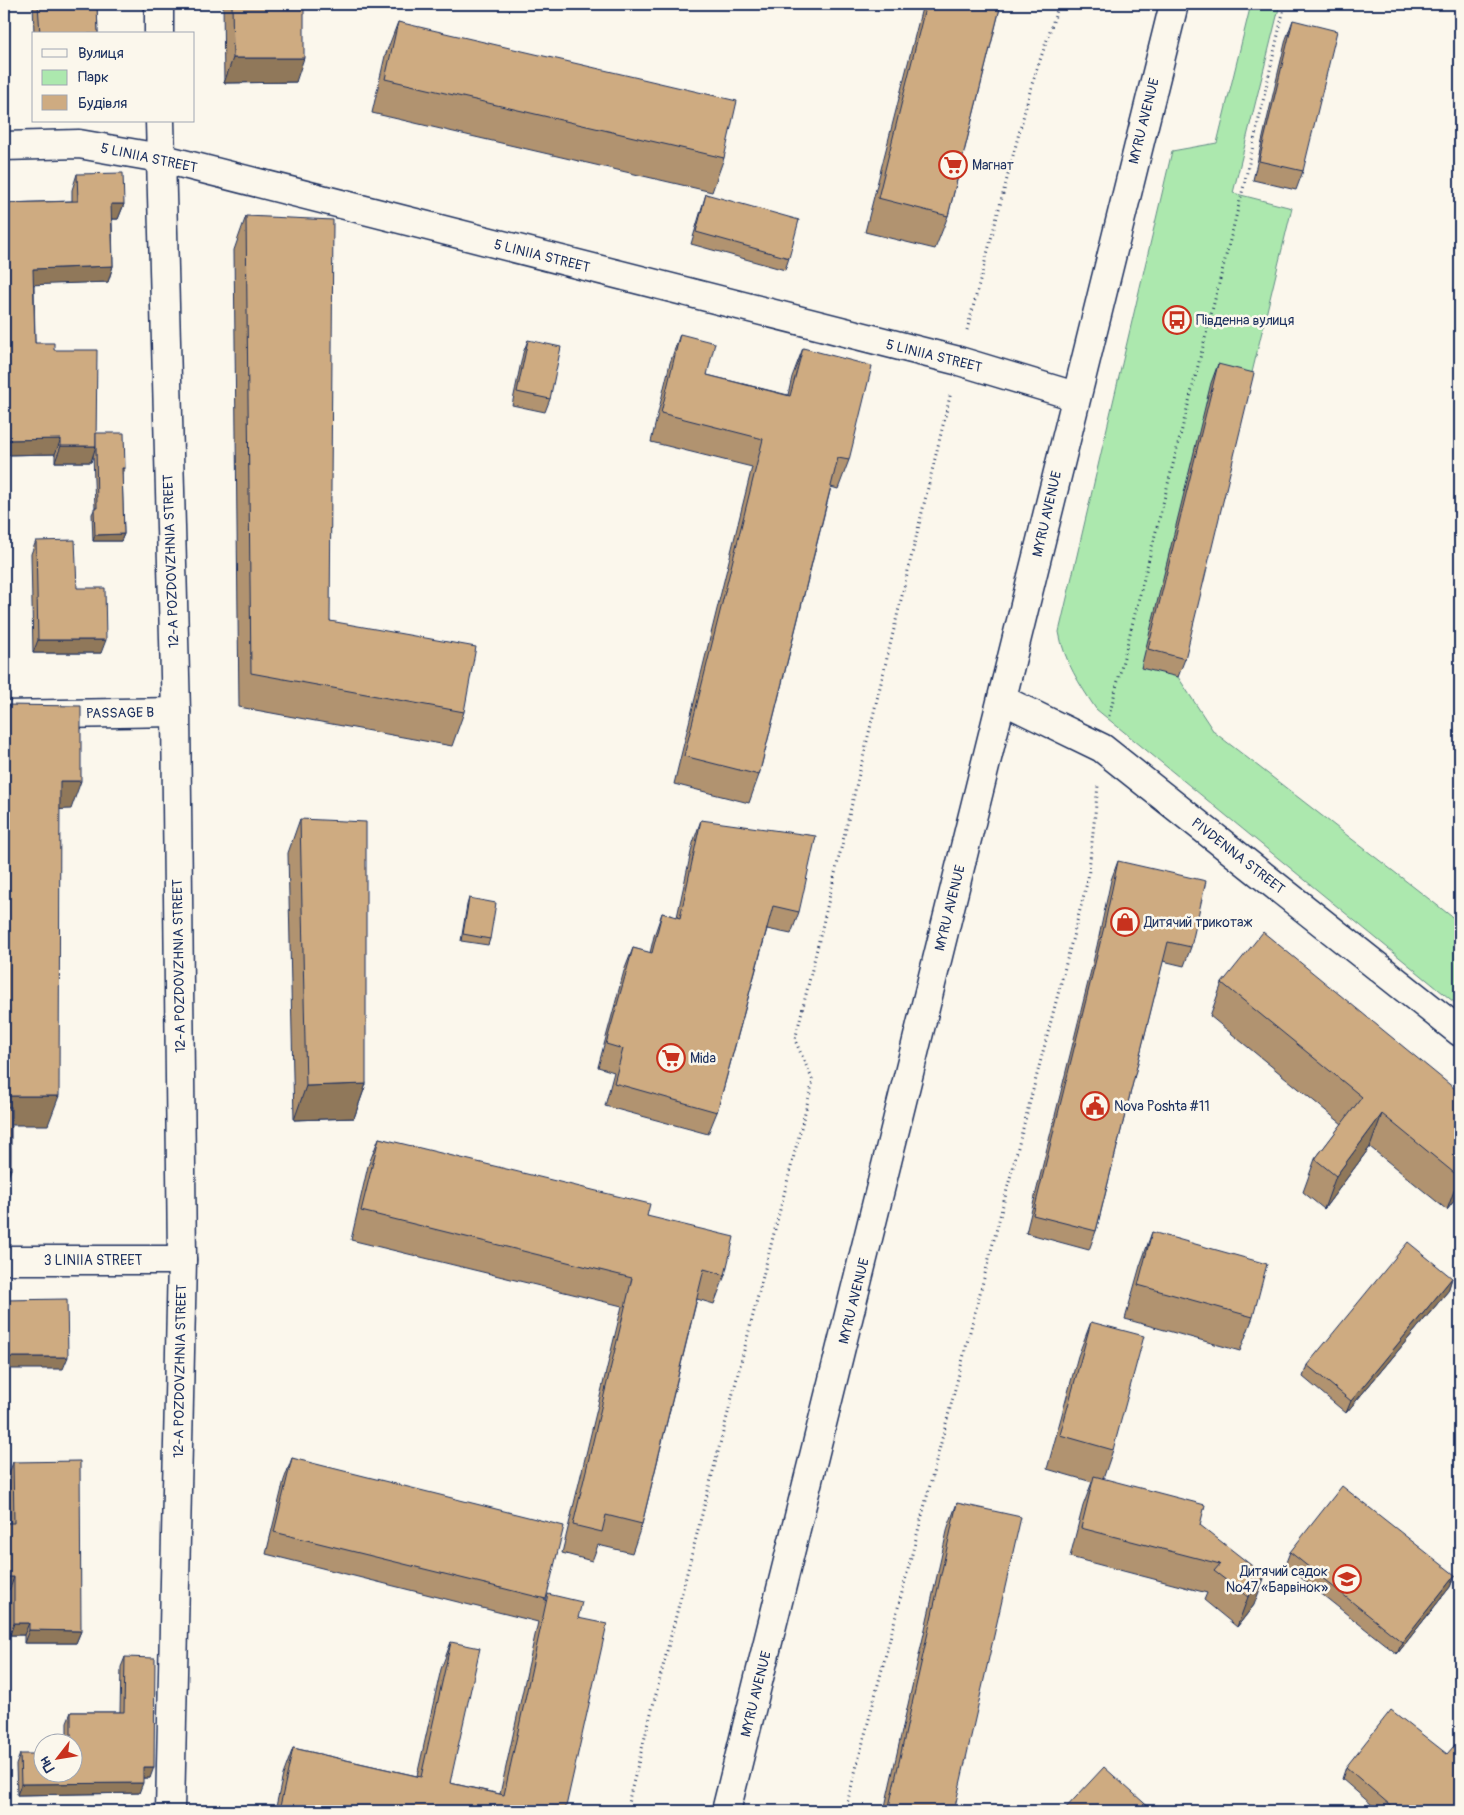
<svg xmlns="http://www.w3.org/2000/svg" width="1464" height="1815" viewBox="0 0 1464 1815" font-family="Pangolin,sans-serif">
<rect width="100%" height="100%" fill="#fbf7ec"/>
<filter id="ink" filterUnits="userSpaceOnUse"><feTurbulence type="fractalNoise" baseFrequency=".02" numOctaves="2"/><feDisplacementMap in="SourceGraphic" scale="10" xChannelSelector="R" yChannelSelector="G"/><feConvolveMatrix kernelMatrix="1 2 1 2 8 2 1 2 1" color-interpolation-filters="sRGB"/></filter>
<g filter="url(#ink)">
<path fill="#ace8ae" stroke="#648c86" d="M1251,4h29l-47,189 59,15 -114,469 36,55 246,191v84l-364,-298c-16,-24 -32,-48 -37,-77l113,-481 45,-8z"/>
<g fill="none" stroke-linecap="round" stroke-linejoin="round">
<defs>
<g id="street">
<path d="M159,4v30"/>
<path d="M160,121l16,591 6,548 -12,551"/>
<path d="M4,146l75,-2 81,14 799,203 116,35"/>
<path d="M1003,700l99,48 358,284"/>
<path d="M4,715l172,-3"/>
<path d="M4,1260h178"/>
</g>
<path id="secondary" d="M726,1811l448,-1807"/>
</defs>
<use href="#street" stroke="#1b2f5e" stroke-width="31"/>
<use href="#secondary" stroke="#1b2f5e" stroke-width="31"/>
<g stroke="#1b2f5e" stroke-width="3" stroke-dasharray="1 4" stroke-linecap="butt">
<path d="M967,330l65,-246 27,-80"/>
<path d="M1109,716l135,-531 41,-181"/>
<path d="M626,1811l187,-730 -18,-41 156,-648"/>
<path d="M845,1811l243,-932 10,-93"/>
</g>
<use href="#street" stroke="#fbf7ec" stroke-width="28"/>
<use href="#secondary" stroke="#fbf7ec" stroke-width="28"/>
</g>
<g fill="#b1936f" stroke="#1b2f5e">
<path d="M33,4h64l1,30h-64z"/>
<path d="M223,4h81l-8,78 -72,1z"/>
<path d="M923,4h78l-53,212 -13,33 -70,-17z"/>
<path d="M1293,20l10,151 -7,19 -43,-10 33,-141z"/>
<path d="M398,22l326,136 -12,34 -340,-79 13,-57z"/>
<path d="M77,174l47,30 -6,15h-6l1,47 -5,16 -74,2 1,59 19,7 42,83 29,35 -3,6 2,60 -3,7h-28l-1,-27 3,-6 -2,-54 -2,8h-36v-8l-51,1v-252l68,-2v-11z"/>
<path d="M706,194l83,64 -4,12 -94,-26 11,-37z"/>
<path d="M246,216l84,405 134,91 -12,34 -213,-39 -5,-457z"/>
<path d="M680,334l27,41 81,20 4,-18 11,-29 46,112 -11,29 -7,-2 -72,288 -10,28 -75,-19 78,-317 -101,-25 19,-79z"/>
<path d="M528,340l22,59 -5,13 -33,-7 11,-52z"/>
<path d="M1218,364l-33,295 -7,18 -37,-9 70,-285z"/>
<path d="M36,541l41,47 24,65h-68l-2,-99z"/>
<path d="M300,819l66,265 -12,34 -60,2 -6,-267z"/>
<path d="M701,820l98,92 -8,22 -24,-5 -50,183 -9,22 -103,-28 9,-34 -16,-5 26,-96 9,-23 17,5 4,-17 8,-23 15,4 16,-74z"/>
<path d="M1118,861l73,86 -7,19 -21,-5 -67,270 -7,19 -63,-17 71,-287 14,-66z"/>
<path d="M469,898l21,41 -2,6 -27,-4 6,-36z"/>
<path d="M1222,983l238,110v100l-13,17 -77,-63 -46,62 -21,-17 12,-33 27,-35 -132,-108z"/>
<path d="M379,1138l268,78 78,59 -11,29 -17,-5 -55,225 -10,29 -34,-8 -6,16 -30,-8 60,-247 -271,-66 17,-74z"/>
<path d="M1152,1232l101,85 -13,34 -115,-32 15,-53z"/>
<path d="M1452,1278l-4,13 -102,122 -43,-36 4,-12z"/>
<path d="M1091,1322l22,128 -10,29 97,46 54,80 -17,22 -33,-27 3,-7 -137,-36 13,-51 9,-24 -45,-13 31,-113z"/>
<path d="M292,1458l286,160 -13,193h-290l8,-36 10,-27 124,28 24,-107 10,-27 -1,141 50,11 38,-172 -272,-68 18,-74z"/>
<path d="M13,1462l68,169 -5,12h-52v-8h-14v-46h-6v-66h6l-1,-49z"/>
<path d="M957,1503l-3,308h-70l64,-284z"/>
<path d="M1290,1552l165,23 -5,12 -53,67 -112,-89z"/>
<path d="M125,1657l25,121h-7l-4,15 -122,2 -1,-30 4,-11 52,18v-30h-5v-20l4,-10h49l1,-45z"/>
<path d="M1447,1754l13,57h-81l-37,-32 4,-12z"/>
</g>
<g fill="#90785a" stroke="#1b2f5e">
<path d="M233,58h71l-8,24 -72,1z"/>
<path d="M111,204h13l-6,15h-13z"/>
<path d="M113,266l-5,16 -80,3 5,-16z"/>
<path d="M61,439l-6,15 -51,1v-15z"/>
<path d="M61,446h35l-5,16h-36z"/>
<path d="M122,468h3l-2,6h-4z"/>
<path d="M124,534l-3,7h-28l2,-6z"/>
<path d="M38,640h68l-5,13h-68z"/>
<path d="M60,781h21l-10,28 -22,1z"/>
<path d="M366,1084l-12,34 -60,2 12,-34z"/>
<path d="M4,1096h55l-11,29h-44z"/>
<path d="M1382,1114l-12,33 -46,62 12,-33z"/>
<path d="M4,1169h7l-7,20z"/>
<path d="M1460,1175v18l-13,17 12,-33z"/>
<path d="M1452,1278l-4,13 -102,122 5,-12z"/>
<path d="M7,1357h61l-5,12h-59z"/>
<path d="M4,1412h4l-4,11z"/>
<path d="M1455,1575l-5,12 -53,67 5,-12z"/>
<path d="M1265,1576l-11,29 -17,22 11,-30z"/>
<path d="M4,1577h10l-4,12h-6z"/>
<path d="M14,1623h15l-5,12h-14z"/>
<path d="M29,1630l52,1 -5,12h-52z"/>
<path d="M143,1767h11l-4,11h-11z"/>
<path d="M143,1783l-4,10 -122,2 4,-11z"/>
</g>
<g fill="#ceab81" stroke="#1b2f5e">
<path d="M38,4h59l1,30h-58z"/>
<path d="M232,4h72v54h-71z"/>
<path d="M926,4h75l-53,212 -70,-18z"/>
<path d="M1293,20l44,11 -34,140 -44,-10z"/>
<path d="M398,22l339,79 -13,57 -339,-79z"/>
<path d="M123,173l1,31h-13l2,62 -80,3 2,74h19v7h43l-1,96h-35v-7l-57,1v-237l74,-2 -1,-27z"/>
<path d="M706,194l93,26 -10,38 -93,-26z"/>
<path d="M246,216l87,4 -3,401 146,26 -12,65 -213,-39z"/>
<path d="M680,334l35,9 -8,32 83,21 13,-48 69,18 -23,94 -11,-2 -79,317 -75,-19 79,-317 -102,-26z"/>
<path d="M528,340l33,7 -11,52 -33,-7z"/>
<path d="M1218,364l36,9 -69,286 -37,-10z"/>
<path d="M96,433h28l1,35h-3l2,66 -29,1 -1,-27h3l-1,-62z"/>
<path d="M75,540l2,48h28l1,52h-68l-2,-99z"/>
<path d="M4,705l77,1v75h-21l-1,315h-55z"/>
<path d="M300,819l66,3v262l-60,2z"/>
<path d="M701,820l115,16 -17,76 -26,-6 -56,206 -103,-29 9,-34 -17,-5 27,-96 19,5 10,-40 18,5z"/>
<path d="M1118,861l88,20 -15,66 -23,-5 -72,289 -63,-16 71,-288z"/>
<path d="M469,898l27,5 -6,36 -27,-5z"/>
<path d="M1263,932l197,161v82l-1,2 -77,-63 -46,62 -21,-17 47,-62 -140,-114z"/>
<rect x="4" y="1107" width="7" height="62"/>
<path d="M379,1138l271,66 -3,12 87,21 -9,38 -21,-6 -62,255 -36,-9 -4,17 -29,-7 59,-247 -271,-67z"/>
<path d="M1152,1232l115,32 -14,53 -115,-32z"/>
<path d="M1408,1242l44,36 -101,123 -44,-36z"/>
<path d="M67,1299l1,58h-61l1,55h-4v-112z"/>
<path d="M1091,1322l53,14 -31,114 -53,-15z"/>
<path d="M292,1458l272,68 -18,73 -272,-67z"/>
<path d="M80,1461l1,170 -52,-1v-7h-15v-46h-10v-54h10l-1,-61z"/>
<path d="M1094,1476l111,29 -5,20 65,51 -17,21 -34,-26 6,-7 -139,-36z"/>
<path d="M1342,1486l113,89 -53,67 -112,-90z"/>
<path d="M957,1503l64,14 -67,294h-66z"/>
<path d="M548,1594l34,8 -4,16 29,6 -42,187h-286l14,-63 128,29 30,-135 29,6 -30,135 54,12z"/>
<path d="M125,1657l30,1 -1,109h-11v16l-122,1 -1,-30h22v18h30v-30h-1v-30h53z"/>
<path d="M1391,1710l56,44 13,-15v72h-63l-51,-44z"/>
<path d="M1104,1767l49,44h-90z"/>
</g>
</g>
<defs>
<symbol id="supermarket-ring" viewBox="-11 -11 22 22"><circle r="9.5" fill="#fbf7ec" stroke="#c8321e" stroke-width="1.5"/><path d="M-6-5.5h2.5l.6 2H6L4.5 2H-2.5L-4.4-4H-6ZM-1.5 3.2a1.3 1.3 0 1 0 .1 0ZM3 3.2a1.3 1.3 0 1 0 .1 0Z" fill="#c8321e"/></symbol>
<symbol id="bus-ring" viewBox="-11 -11 22 22"><circle r="9.5" fill="#fbf7ec" stroke="#c8321e" stroke-width="1.5"/><path d="M-5-6H5V4H4V6H2V4H-2V6H-4V4H-5ZM-3.5-4V0h7V-4ZM-3.5 1.2v1.5H-2V1.2ZM2 1.2v1.5H3.5V1.2Z" fill="#c8321e"/></symbol>
<symbol id="shop-ring" viewBox="-11 -11 22 22"><circle r="9.5" fill="#fbf7ec" stroke="#c8321e" stroke-width="1.5"/><path d="M-5-2.5h2.3a2.7 3.5 0 0 1 5.4 0H5L5.5 6h-11ZM-1.5-2.5h3a1.5 2.3 0 0 0-3 0Z" fill="#c8321e"/></symbol>
<symbol id="civic-ring" viewBox="-11 -11 22 22"><circle r="9.5" fill="#fbf7ec" stroke="#c8321e" stroke-width="1.5"/><path d="M-.6-6.5H3V-4.5H.6V-3L4-1V1h2V6H-6V1h2V-1L-.6-3ZM-1.2 2.5V6h2.4V2.5Z" fill="#c8321e"/></symbol>
<symbol id="school-ring" viewBox="-11 -11 22 22"><circle r="9.5" fill="#fbf7ec" stroke="#c8321e" stroke-width="1.5"/><path d="M0-5L7-2L0 1L-7-2ZM-4 1L0 2.5L4 1V4Q0 6-4 4Z" fill="#c8321e"/></symbol>
</defs>
<g fill-rule="evenodd">
<use href="#supermarket-ring" x="937" y="149" width="32" height="32"/>
<use href="#bus-ring" x="1161" y="304" width="32" height="32"/>
<use href="#shop-ring" x="1109" y="906" width="32" height="32"/>
<use href="#supermarket-ring" x="655" y="1042" width="32" height="32"/>
<use href="#civic-ring" x="1079" y="1090" width="32" height="32"/>
<use href="#school-ring" x="1331" y="1563" width="32" height="32"/>
</g>
<g text-anchor="middle" dominant-baseline="central" stroke-width="5" stroke-linejoin="round" paint-order="stroke">
<g font-size="14" fill="#1b2f5e" stroke="#fbf7ec">
<text transform="translate(1144 121) rotate(-76)">MYRU AVENUE</text>
<text transform="translate(149 158) rotate(12)">5 LINIIA STREET</text>
<text transform="translate(542 256) rotate(14)">5 LINIIA STREET</text>
<text transform="translate(934 356) rotate(14)">5 LINIIA STREET</text>
<text transform="translate(1047 514) rotate(-77)">MYRU AVENUE</text>
<text transform="translate(171 561) rotate(-92)">12-A POZDOVZHNIA STREET</text>
<text transform="translate(120 713) rotate(-1)">PASSAGE B</text>
<text transform="translate(1238 856) rotate(38)">PIVDENNA STREET</text>
<text transform="translate(950 908) rotate(-76)">MYRU AVENUE</text>
<text transform="translate(179 966) rotate(-91)">12-A POZDOVZHNIA STREET</text>
<text x="93" y="1260">3 LINIIA STREET</text>
<text transform="translate(854 1301) rotate(-76)">MYRU AVENUE</text>
<text transform="translate(180 1371) rotate(-89)">12-A POZDOVZHNIA STREET</text>
<text transform="translate(756 1694) rotate(-76)">MYRU AVENUE</text>
</g>
<g font-size="14" fill="#1b2f5e" stroke="#fbf7ec" text-anchor="start">
<text x="972" y="165">Магнат</text>
<text x="1196" y="320">Південна вулиця</text>
<text x="1144" y="922">Дитячий трикотаж</text>
<text x="690" y="1058">Mida</text>
<text x="1114" y="1106">Nova Poshta #11</text>
<text x="1328" y="1571" text-anchor="end">Дитячий садок<tspan x="1328" dy="16">№47 «Барвінок»</tspan></text>
</g>
</g>
<rect width="1464" height="1815" fill="none" stroke="#fbf7ec" stroke-width="20"/>
<rect x="10" y="10" width="1444" height="1795" fill="none" stroke="#1b2f5e" stroke-width="2" filter="url(#ink)"/>
<rect x="32" y="32" width="162" height="90" fill="#fbf7ec" stroke="#a1a7b3"/>
<rect x="42" y="49" width="25" height="8" fill="#fbf7ec" stroke="#a1a7b3"/>
<text x="78" y="58" font-size="15" fill="#1b2f5e">Вулиця</text>
<rect x="42" y="70" width="25" height="15" fill="#ace8ae" stroke="#a1a7b3"/>
<text x="78" y="82" font-size="15" fill="#1b2f5e">Парк</text>
<rect x="42" y="95" width="25" height="15" fill="#ceab81" stroke="#a1a7b3"/>
<text x="78" y="108" font-size="15" fill="#1b2f5e">Будівля</text>
<g transform="translate(58 1758) rotate(239)"><circle r="24" fill="#fbf7ec" stroke="#a1a7b3"/>
<path d="M0-4L9 19L0 12L-9 19Z" fill="#c8321e"/>
<text y="-8" font-size="14" font-weight="bold" text-anchor="middle" fill="#1b2f5e">Пн</text>
</g>
</svg>
